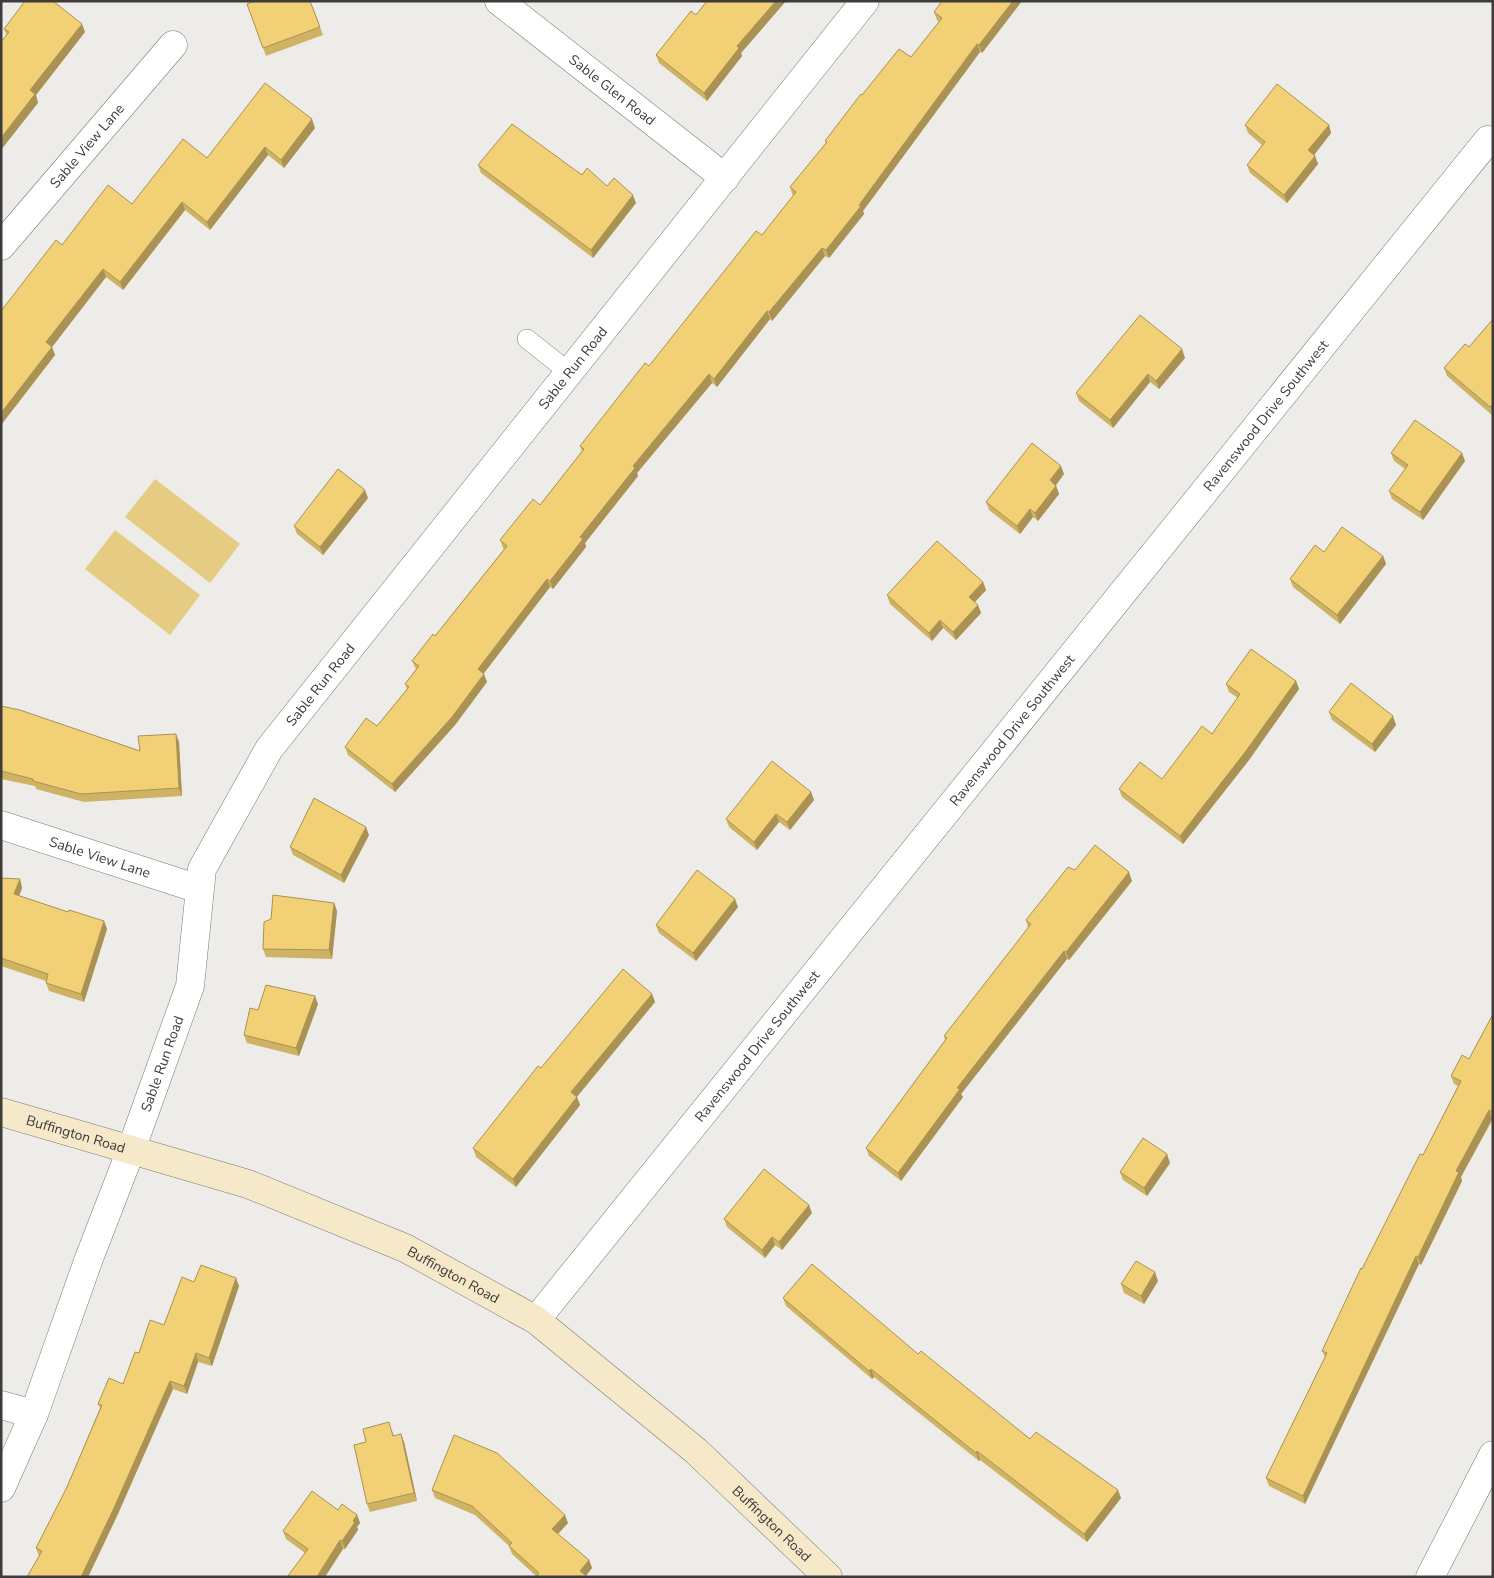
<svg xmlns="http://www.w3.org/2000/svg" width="1494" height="1578" viewBox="0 0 1494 1578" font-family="'Nunito Sans',sans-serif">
<rect width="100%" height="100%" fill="#edece9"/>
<g fill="#e6cb82">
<path d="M155,479l85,65 -30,39 -85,-66z"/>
<path d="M115,530l85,65 -30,40 -85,-66z"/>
</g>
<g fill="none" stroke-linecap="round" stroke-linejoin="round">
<defs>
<path id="lane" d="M527,339l43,34"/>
<g id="street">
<path id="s1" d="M499,1l226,177"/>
<path id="s2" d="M1,246l172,-201"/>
<path id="s3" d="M1,825l198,64"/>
<path id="s4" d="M536,1320l952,-1180"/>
<path d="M1,1405l33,9"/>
<path id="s5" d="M1,1488l33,-74 54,-153 43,-111 59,-164 12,-117 67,-120 596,-748"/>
<path d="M1430,1577l63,-122"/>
</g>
<g id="secondary">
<path id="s6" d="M1,1112l247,72 157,64 131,72 160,131 132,126"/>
</g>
</defs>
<use href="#lane" stroke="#797875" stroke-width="20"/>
<use href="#street" stroke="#797875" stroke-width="29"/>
<use href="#secondary" stroke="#797875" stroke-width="29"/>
<use href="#lane" stroke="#fff" stroke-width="19"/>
<use href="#street" stroke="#fff" stroke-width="28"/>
<use href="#secondary" stroke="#f5e9c9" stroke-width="28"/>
</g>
<g fill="#cfb365">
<path d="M310,1l13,34 -57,21 -19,-52z"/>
<path d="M707,1h79l-45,52 1,3 -35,45 -48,-38 -3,-8 40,-40z"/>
<path d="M1022,1l-40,52 -2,-1 -117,159 1,3 -35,44 -4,-2 -53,65 -2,-2 -53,68 -5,-4 -75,90 1,3 -53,67 1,4 -33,42 -3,-2 -67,87 4,8 -32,43 -60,67 -47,-37 -3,-8 32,-21 30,-37 -2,-5 11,-15 -4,-8 23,-25 69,-87 -1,-1 -3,-8 40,-35 42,-54 -2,-5 182,-211 31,-39 -3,-9 36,-44 -1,-2 37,-46 49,-38 28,-35 -2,-2 -3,-8z"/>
<path d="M4,29l81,3 -49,63 2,8z"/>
<path d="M1245,125h84l2,8 -17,22 1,1 3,8 -31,39 -37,-30 -3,-8 15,-20 -14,-12z"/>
<path d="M315,128l-31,40 -16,-13 -58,75 -25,-20 -62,80 -17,-13 -54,70 3,8 -54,70 61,-180 70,-41 75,-46z"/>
<path d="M478,165l104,10 25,11 29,17 -43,55 -112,-85z"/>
<path d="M1469,347l24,69 -46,-40 -3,-8z"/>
<path d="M1185,358l-26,31 -9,-7 -37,46 -34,-27 -3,-8z"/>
<path d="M1391,453l74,8 -42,59 -31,-21 -3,-8 16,-22 -11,-8z"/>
<path d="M1064,474l-8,11 3,9 -21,27 -5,-4 -13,17 -31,-24 -3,-8z"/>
<path d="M368,498l-45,57 -26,-21 -3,-8z"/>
<path d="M1324,552l59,4 3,8 -46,60 -47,-37 -3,-8z"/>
<path d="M983,582l3,8 -11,12 3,3 3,8 -25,27 -13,-12 -11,13 -42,-37 -3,-9z"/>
<path d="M1296,681l3,8 -50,71 -66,84 -61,-47 -3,-8 43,-10 50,-45 26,-36 -9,-6 -3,-8z"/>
<path d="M1,706l139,45 36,-17 3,8 3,54 -98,6 -48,-13 -1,-3 -34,-7z"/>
<path d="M1329,712l67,13 -21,27 -43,-32z"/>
<path d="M811,792l3,8 -24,30 -11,-8 -22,28 -28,-23 -3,-8z"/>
<path d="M369,835l-25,48 -51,-28 -3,-8z"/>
<path d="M1075,870l57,11 -63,79 -2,-1 -106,135 2,3 -62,84 -32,-25 -3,-8 79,-108 -1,-4 84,-108 -2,-8z"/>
<path d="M1,878l19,1 2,9 -3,8 49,16 36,9 3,8 -23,73 -35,-11 -3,-8v-2l-45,-15z"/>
<path d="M334,903l3,8 -5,48 -66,-2 -3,-8z"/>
<path d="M738,907l-42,54 -37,-28 -3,-8z"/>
<path d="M652,994l3,8 -78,95 3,8 -64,82 -40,-30 -3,-9z"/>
<path d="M318,1004l-19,52 -52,-13 -3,-8 14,-25z"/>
<path d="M1493,1014v105l-32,58 1,4 -41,84 -2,-1 -114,240 -36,-18 -3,-8 59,-121 -3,-6 40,-82 61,-114 35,-69 -4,-2 -3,-8 18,-17z"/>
<path d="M1170,1163l-23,33 -24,-16 -3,-8z"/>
<path d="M812,1213l-30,37 -7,-5 -10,13 -38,-31 -3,-8z"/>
<path d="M236,1278l3,8 -27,80 -14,-4 -11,32 -14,-5 -56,127 -29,61h-61l12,-21 -3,-8 31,-61 33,-79 -2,-4 25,-20 16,-31 25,-28 30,-43z"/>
<path d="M1158,1281l-14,23 -20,-11 -3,-9z"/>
<path d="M783,1298l135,56 112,85 91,59 -34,44 -107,-82 -1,1 -105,-84 -2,2 -86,-73z"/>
<path d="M392,1431l2,5 10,6 13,59 -47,11 -3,-8 -1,-62z"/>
<path d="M432,1490l136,33 -10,11 31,26 3,8 -6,7 -50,1 -24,-22 -3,-8 -34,-31 -40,-17z"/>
<path d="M338,1510l19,5 3,8 -3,4 1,3 -13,19h-2l-38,4 -19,-14 -3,-8z"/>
</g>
<g fill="#a99253">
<path d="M776,1h10l-45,52 1,3 -35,45 -3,-8 33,-47z"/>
<path d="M1013,1h9l-40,52 -3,-8z"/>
<path d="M82,24l3,8 -49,63 2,8 -37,47v-12l29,-48z"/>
<path d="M977,44l3,8 -117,159 1,3 -35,44 -3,-8z"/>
<path d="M312,119l3,9 -31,40 -3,-8z"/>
<path d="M1329,125l2,8 -20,26 -3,-9z"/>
<path d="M265,147l3,8 -58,75 -3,-8z"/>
<path d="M1315,156l3,8 -31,39 -3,-8z"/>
<path d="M633,195l3,8 -43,55 -2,-8z"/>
<path d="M182,202l3,8 -62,80 -3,-8z"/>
<path d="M822,248l3,8 -53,65 -3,-9z"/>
<path d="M103,269l3,8 -57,74 -3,-9z"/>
<path d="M767,311l3,8 -53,68 -3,-8z"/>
<path d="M52,347l3,8 -54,70v-12z"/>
<path d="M1182,349l3,9 -26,31 -3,-8z"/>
<path d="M709,374l3,9 -75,90 1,3 -53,67 1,4 -33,42 -3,-8 30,-44 53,-71z"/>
<path d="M1148,374l2,8 -37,46 -3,-8z"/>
<path d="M1493,404v12l-3,-9z"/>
<path d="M1462,453l3,8 -42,59 -3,-8z"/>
<path d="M1061,466l3,8 -11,15 -3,-9z"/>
<path d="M1056,486l3,8 -21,27 -3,-8z"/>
<path d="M365,490l3,8 -45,57 -3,-8z"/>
<path d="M1030,509l3,8 -13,17 -3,-8z"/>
<path d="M1383,556l3,8 -46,60 -3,-9z"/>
<path d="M547,579l3,8 -69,90 -3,-8z"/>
<path d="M983,582l3,8 -14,15 -3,-8z"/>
<path d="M978,605l3,8 -25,27 -3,-8z"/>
<path d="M940,620l3,8 -11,13 -3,-8z"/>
<path d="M484,674l3,8 -32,43 -60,67 -3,-8z"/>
<path d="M1296,681l3,8 -50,71 -66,84 -3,-8z"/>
<path d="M1393,716l3,9 -21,27 -3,-8z"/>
<path d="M176,734l3,8 3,54 -3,-8z"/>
<path d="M811,792l3,8 -24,30 -3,-8z"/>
<path d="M776,814l3,8 -22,28 -3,-8z"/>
<path d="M366,827l3,8 -25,48 -3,-8z"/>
<path d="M1129,872l3,9 -63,79 -3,-8z"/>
<path d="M20,879l2,9 -5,14 -3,-8z"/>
<path d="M735,899l3,8 -42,54 -3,-8z"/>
<path d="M334,903l3,8 -5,48 -3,-9z"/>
<path d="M104,921l3,8 -23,73 -3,-8z"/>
<path d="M1064,951l3,8 -106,135 2,3 -62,84 -3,-8 59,-85z"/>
<path d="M652,994l3,8 -81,98 -3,-8z"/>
<path d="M315,996l3,8 -19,52 -3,-8z"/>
<path d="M577,1097l3,8 -64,82 -3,-8z"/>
<path d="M1489,1110l3,9 -31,58 1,4 -41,84 -3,-8 38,-86z"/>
<path d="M1167,1154l3,9 -23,33 -3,-8z"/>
<path d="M809,1205l3,8 -30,37 -3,-8z"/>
<path d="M772,1237l3,8 -10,13 -3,-8z"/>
<path d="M1416,1256l3,8 -114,240 -2,-8z"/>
<path d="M1155,1272l3,9 -14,23 -3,-8z"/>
<path d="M236,1278l3,8 -27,80 -3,-8z"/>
<path d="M196,1353l2,9 -11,32 -3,-8z"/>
<path d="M871,1369l3,8 -2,2 -3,-8z"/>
<path d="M170,1381l3,8 -56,127 -29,61h-7z"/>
<path d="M401,1434l3,8 13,59 -3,-8z"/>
<path d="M977,1451l3,9 -1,1 -3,-8z"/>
<path d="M1118,1490l3,8 -34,44 -3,-8z"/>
<path d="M357,1515l3,8 -3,4 1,3 -13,19 -3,-8z"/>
<path d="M565,1515l3,8 -13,14 -3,-8z"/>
<path d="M340,1540l3,9 -18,28h-7v-2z"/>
<path d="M589,1560l3,8 -7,9 -5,-6z"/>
</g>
<g fill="#f1d076" stroke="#a99253">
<path d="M25,1h28l29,23 -52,66 5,4 -34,44v-96l8,-10 -5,-3z"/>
<path d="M255,1h55l10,26 -57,21 -16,-44z"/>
<path d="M707,1h69l-39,45 2,2 -35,45 -48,-38 35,-44 5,4z"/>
<path d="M942,1h71l-34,44 -2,-1 -118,161 2,1 -35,44 -4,-2 -53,64 -2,-1 -53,68 -5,-5 -76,92 2,2 -55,69 3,2 -33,42 -3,-2 -69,90 6,5 -32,43 -60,67 -47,-37 21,-29 11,8 32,-39 -4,-3 14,-18 -7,-5 21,-27 2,2 72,-90 -7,-6 33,-41 7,6 44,-56 -4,-3 65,-83 4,3 107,-135 6,4 34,-43 -6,-5 37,-45 -2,-1 36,-47 1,1 37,-46 12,8 31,-39 -8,-6z"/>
<path d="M265,83l47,36 -31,41 -16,-13 -58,75 -25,-20 -62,80 -17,-13 -57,73 6,5 -51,66v-102l55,-71 6,5 46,-60 24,19 51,-65 24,19z"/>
<path d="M1277,84l52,41 -21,25 7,6 -31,39 -37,-30 18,-23 -20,-17z"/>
<path d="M512,124l70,51 5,-7 20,18 7,-8 19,17 -42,55 -113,-85z"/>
<path d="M1140,315l42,34 -26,32 -8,-7 -38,46 -34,-27z"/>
<path d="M1493,319v85l-3,3 -46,-39 21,-24 4,3z"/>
<path d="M1415,420l47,33 -42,59 -31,-21 19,-26 -17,-12z"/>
<path d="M1032,443l29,23 -11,14 6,6 -21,27 -5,-4 -13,17 -31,-24z"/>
<path d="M338,469l27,21 -45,57 -26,-21z"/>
<path d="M1342,527l41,29 -46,59 -47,-36 25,-34 9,7z"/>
<path d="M937,541l46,41 -14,15 9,8 -25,27 -13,-12 -11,13 -42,-38z"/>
<path d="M1251,649l45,32 -50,70 -66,85 -61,-47 21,-27 22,17 40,-53 10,8 28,-40 -14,-10z"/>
<path d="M1351,683l42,33 -21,28 -43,-32z"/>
<path d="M1,706l19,4 120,41 -2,-15 38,-2 3,54 -98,6 -48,-13v-2l-32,-8z"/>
<path d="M772,761l39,31 -24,30 -11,-8 -22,28 -28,-23z"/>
<path d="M314,798l52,29 -25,48 -51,-28z"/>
<path d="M1095,845l34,27 -63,80 -2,-1 -107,137 3,1 -62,84 -32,-25 81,-110 -3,-2 87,-112 -5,-4 42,-53 7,3z"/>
<path d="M697,870l38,29 -42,54 -37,-28z"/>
<path d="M1,878l19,1 -6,15 54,18 1,-2 35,11 -23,73 -35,-11 2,-9 -47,-16z"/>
<path d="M273,895l61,8 -5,47 -66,-1 1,-27 7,-3z"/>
<path d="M623,969l29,25 -81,98 6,5 -64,82 -40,-31 65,-82 3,2z"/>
<path d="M266,985l49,11 -19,52 -52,-13 6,-27 8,2z"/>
<path d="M1493,1014v98l-4,-2 -33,61 3,1 -41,85 -2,-1 -113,240 -37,-18 61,-125 -5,-2 39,-83 1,1 58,-115 3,1 38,-74 -10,-5 11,-21 7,4z"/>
<path d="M1143,1138l24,16 -23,34 -24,-16z"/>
<path d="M764,1169l45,36 -30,37 -7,-5 -10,13 -38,-31z"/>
<path d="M1136,1261l19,11 -14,24 -20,-12z"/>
<path d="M812,1264l106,90 3,-3 109,88 6,-7 82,58 -34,44 -107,-83 -1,2 -105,-84 -2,2 -86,-73z"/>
<path d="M201,1265l35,13 -27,80 -13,-5 -12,33 -14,-5 -56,127 -33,69h-54l15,-26 -6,-3 31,-61 35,-82 -4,-1 11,-26 14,6 12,-32 4,1 11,-33 14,5 18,-48 12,5z"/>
<path d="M389,1422l4,14 8,-2 13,59 -47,11 -13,-59 12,-3 -3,-13z"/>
<path d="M454,1435l43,18 68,62 -13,14 37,31 -9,11 8,6h-52l3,-4 -30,-27 3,-3 -40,-37 -40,-16z"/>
<path d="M312,1491l26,19 4,-6 15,11 -4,6 2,1 -13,19 -2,-1 -22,35 1,2h-32l21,-28 -25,-18z"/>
</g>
<g text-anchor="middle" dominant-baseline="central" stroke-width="4" stroke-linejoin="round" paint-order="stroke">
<g font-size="14" fill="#3d3c3b" stroke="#fbf9f6">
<text stroke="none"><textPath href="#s1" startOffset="144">Sable Glen Road</textPath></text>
<text stroke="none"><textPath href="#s2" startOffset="132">Sable View Lane</textPath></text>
<text stroke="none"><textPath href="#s5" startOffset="1279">Sable Run Road</textPath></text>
<text stroke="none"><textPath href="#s4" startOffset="1162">Ravenswood Drive Southwest</textPath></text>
<text stroke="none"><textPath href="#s5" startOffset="874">Sable Run Road</textPath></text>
<text stroke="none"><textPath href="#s4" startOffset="758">Ravenswood Drive Southwest</textPath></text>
<text stroke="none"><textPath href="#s3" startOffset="104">Sable View Lane</textPath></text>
<text stroke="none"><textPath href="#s4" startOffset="352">Ravenswood Drive Southwest</textPath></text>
<text stroke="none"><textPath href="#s5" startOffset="454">Sable Run Road</textPath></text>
<text stroke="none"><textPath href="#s6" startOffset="78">Buffington Road</textPath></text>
<text stroke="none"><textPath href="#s6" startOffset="482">Buffington Road</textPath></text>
<text stroke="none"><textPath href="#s6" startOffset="888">Buffington Road</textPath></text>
</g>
</g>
<rect width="1494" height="1578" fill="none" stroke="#3d3c3b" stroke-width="5"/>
</svg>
